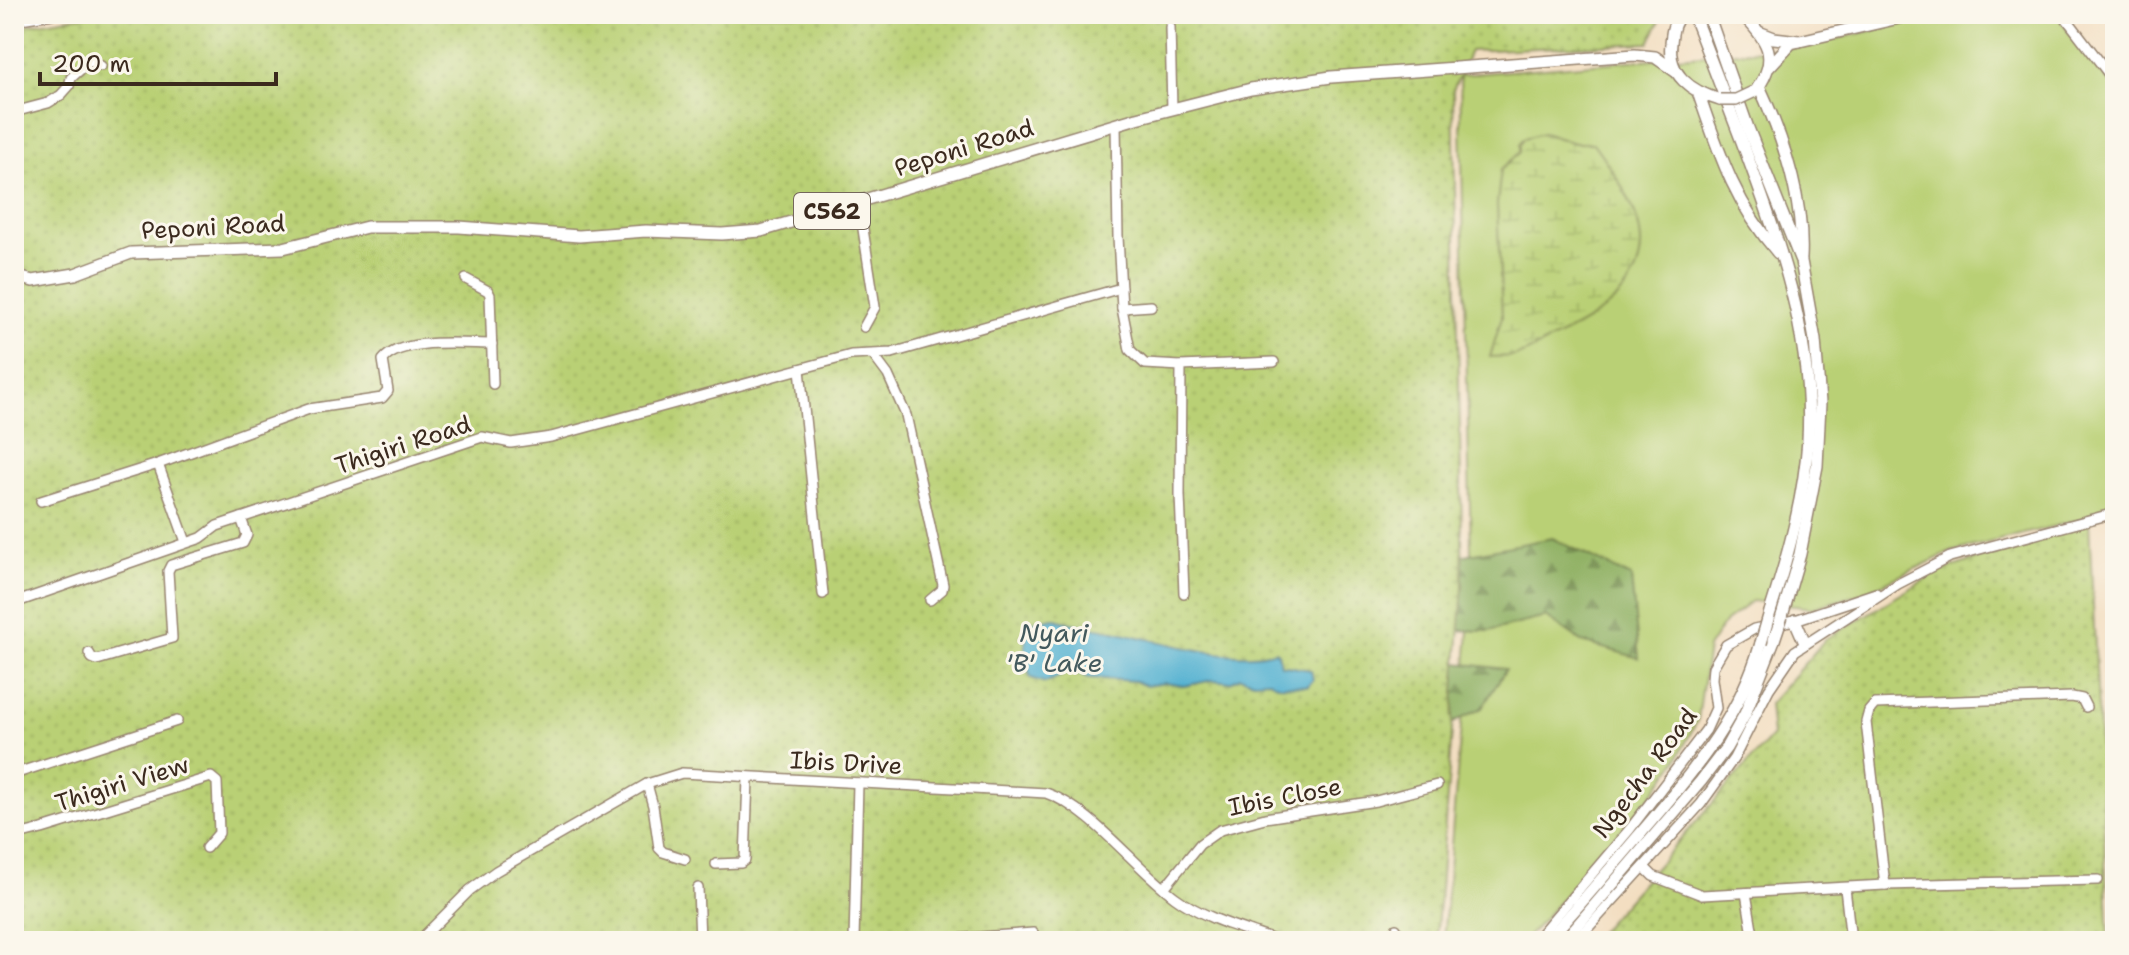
<svg xmlns="http://www.w3.org/2000/svg" width="2129" height="955" viewBox="0 0 2129 955" font-family="'Shantell Sans',sans-serif">
<defs>
<pattern id="forest-firs" width="22" height="20" patternUnits="userSpaceOnUse" patternTransform="scale(2)"><rect width="22" height="20" fill="#92b266"/><path d="M5 1l3.5 6h-7zM16 11l3.5 6h-7z" fill="#789153"/></pattern>
<pattern id="wetland-marsh" width="20" height="14" patternUnits="userSpaceOnUse" patternTransform="scale(2)"><rect width="20" height="14" fill="#b9d075"/><path d="M1 5h8M5 5V1M11 12h8M15 12V8" fill="none" stroke="#a0b365"/></pattern>
<pattern id="park-dots" width="8" height="8" patternUnits="userSpaceOnUse" patternTransform="scale(2)"><rect width="8" height="8" fill="#b9d075"/><path d="M2 2h.1M6 6h.1" fill="none" stroke="#a0b365" stroke-width="1.8" stroke-linecap="round"/></pattern>
</defs>
<rect width="100%" height="100%" fill="#fbf7ec"/>
<filter id="ink" filterUnits="userSpaceOnUse"><feTurbulence type="fractalNoise" baseFrequency=".0125" numOctaves="2"/><feDisplacementMap in="SourceGraphic" scale="16" xChannelSelector="R" yChannelSelector="G"/><feConvolveMatrix kernelMatrix="1 2 1 2 8 2 1 2 1" color-interpolation-filters="sRGB"/></filter>
<filter id="wash" filterUnits="userSpaceOnUse"><feTurbulence type="fractalNoise" baseFrequency=".006" numOctaves="4" result="noise"/><feDisplacementMap in="SourceGraphic" scale="32" xChannelSelector="R" yChannelSelector="G"/><feGaussianBlur stdDeviation="1.8" result="paint"/><feColorMatrix in="noise" values="0 0 0 0 0 0 0 0 0 0 0 0 0 0 0 0 0 1.4 0 .05"/><feComposite in="paint" operator="in"/></filter>
<g filter="url(#wash)">
<rect width="100%" height="100%" fill="#f3dec1"/>
<path fill="#b9d075" stroke="#7a7d4a" stroke-width="2" d="M1946,14h111l19,29 39,45v423l-164,41 -90,42 -49,14 -60,-7 -27,21 -17,26 -10,71 -24,46 -31,42 -119,134h-81l29,-346 -12,-520 340,-28z"/>
<g fill="url(#forest-firs)" stroke="#666e42" stroke-width="2">
<path d="M1552,538l79,39 8,81 -57,-16 -36,-25 -57,14 -80,-2 20,-67z"/>
<path d="M1440,661l66,8 -24,39 -38,20z"/>
</g>
<path fill="url(#wetland-marsh)" stroke="#7a7d4a" stroke-width="2" d="M1543,133l31,10h19c20,28 46,63 48,99 2,53 -53,80 -92,99 -11,5 -23,13 -34,15 -8,1 -17,0 -25,1l12,-40 -5,-113 4,-35 19,-17v-8l4,-6z"/>
<g fill="url(#park-dots)" stroke="#7a7d4a" stroke-width="2">
<path d="M93,14h1564l3,7 -11,22 -179,8 -17,39 10,496 -27,355h-1422v-914z"/>
<path d="M2089,522l20,419h-518l181,-205 -3,-32 57,-65 112,-67z"/>
</g>
<path fill="#52b1d1" stroke="#466e78" stroke-width="2" d="M1053,618c21,7 40,9 61,13 41,9 124,34 161,20l3,2 3,12 30,5 2,10 -5,6 -30,-1 -9,-5 -15,1 -14,-4 -10,5 -17,-2 -29,6 -19,-3 -19,3 -11,-5 -47,-3 -10,-5h-11l-22,10 -14,-5c-7,-17 -7,-38 -2,-55z"/>
</g>
<g filter="url(#ink)">
<g fill="none" stroke-linecap="round" stroke-linejoin="round">
<defs>
<g id="minor">
<path d="M2063,14l52,68"/>
<path d="M14,20l38,-6"/>
<path d="M1170,27l2,82"/>
<path d="M14,112l34,-9 13,-8 8,-9 2,-8 19,-17 11,5"/>
<path d="M1116,125l2,112 4,71 8,42 15,14 36,2 93,-4"/>
<path d="M859,203l16,104 -11,20"/>
<path d="M466,279l22,12 2,4 3,89"/>
<path d="M1122,308l29,-2"/>
<path d="M873,355l15,20 18,40 37,170 -1,5 -12,10"/>
<path d="M1181,366l-1,129 4,98"/>
<path d="M800,369l23,225"/>
<path d="M158,464l28,78"/>
<path d="M41,501l117,-37 151,-55 73,-11 6,-7 -5,-31c18,-23 82,-16 109,-16"/>
<path d="M14,603l187,-65 16,-12 265,-89 29,6 40,-6 300,-82 41,-2 229,-65"/>
<path d="M89,653l3,5 5,2 75,-22 -4,-67 3,-6 72,-22 4,-8 -6,-17"/>
<path d="M14,774l163,-53"/>
<path d="M647,784l6,22 6,42 4,4 22,7"/>
<path d="M14,836l28,-7 169,-52 6,5 2,51 -13,15"/>
<path d="M716,864l25,-1 4,-3 3,-81"/>
<path d="M1644,867l9,9 49,19 183,-10 213,-5"/>
<path d="M1885,885l-19,-163 3,-11 6,-7 197,-7 10,2 4,8"/>
<path d="M698,888l2,53"/>
<path d="M1164,888l36,-44 20,-14 45,-12 111,-17 61,-16"/>
<path d="M1845,888l6,53"/>
<path d="M1746,893l8,48"/>
<path d="M419,941l51,-51 26,-19 151,-87 35,-11 364,20c45,15 89,75 129,104 28,21 68,32 102,44"/>
<path d="M854,941l4,-158"/>
<path d="M926,941l107,-8"/>
<path d="M1396,941v-12"/>
<path d="M1535,941l95,-112 76,-99 10,-22 -4,-29 1,-12 13,-22 28,-16 41,-9 81,-27"/>
<path d="M1576,941l125,-137 33,-46 35,-69 26,-38 103,-67 52,-27 165,-44"/>
</g>
<g id="major">
<path d="M1682,14c-9,8 -10,17 -11,29 -4,32 21,49 49,57"/>
<path d="M1693,14c16,42 32,84 48,125 36,97 73,196 67,301 -4,59 -20,115 -38,172"/>
<path d="M1708,14l40,114 53,133 14,79 5,63 -3,63 -17,88 -18,62"/>
<path d="M1742,14c25,25 38,43 15,75"/>
<path d="M1761,33l13,5 25,3"/>
<path d="M1769,67l22,-24 125,-29"/>
<path d="M1759,86c24,52 45,115 42,172"/>
<path d="M1698,92c21,61 37,112 80,161"/>
<path d="M14,276l19,5 42,-7 56,-21 152,-5 84,-21h92l120,9 67,-5 76,3 39,-3 376,-113 114,-29 80,-12 304,-22 20,2 20,14"/>
<path d="M1795,620l10,23"/>
<path d="M1547,941c36,-40 71,-81 105,-121 47,-55 89,-107 109,-177"/>
<path d="M1564,941l137,-160 25,-33 19,-34 29,-74"/>
</g>
</defs>
<use href="#minor" stroke="#978470" stroke-width="12"/>
<use href="#major" stroke="#978470" stroke-width="14"/>
<use href="#minor" stroke="#fff" stroke-width="9"/>
<use href="#major" stroke="#fff" stroke-width="11"/>
<defs>
<g id="major-bridge">
<path d="M1720,100h16l17,-8"/>
<path d="M1774,640l8,-24"/>
<path d="M1761,643l9,-31"/>
</g>
</defs>
<use href="#major-bridge" stroke="#978470" stroke-width="14" stroke-linecap="butt"/>
<use href="#major-bridge" stroke="#fff" stroke-width="11"/>
</g>
</g>
<g text-anchor="middle" dominant-baseline="central" stroke-width="6" stroke-linejoin="round" paint-order="stroke">
<rect fill="#fbf7ec" stroke="#75685c" stroke-width="2" x="794" y="193" width="76" height="36" rx="6"/>
<g font-size="22" font-weight="bold" fill="#3b2a1e">
<text x="832" y="211">C562</text>
</g>
<g font-size="24" fill="#3b2a1e" stroke="#fbf7ec">
<text transform="translate(964 148) rotate(-17)">Peponi Road</text>
<text transform="translate(213 227) rotate(-3)">Peponi Road</text>
<text transform="translate(403 445) rotate(-18)">Thigiri Road</text>
<text transform="translate(846 763) rotate(3)">Ibis Drive</text>
<text transform="translate(1645 773) rotate(-53)">Ngecha Road</text>
<text transform="translate(122 784) rotate(-17)">Thigiri View</text>
<text transform="translate(1285 797) rotate(-11)">Ibis Close</text>
</g>
<g font-size="26" font-style="italic" fill="#43595d" stroke="#fbf7ec">
<text x="1054" y="632">Nyari<tspan x="1054" dy="30">'B' Lake</tspan></text>
</g>
</g>
<rect width="2129" height="955" fill="none" stroke="#fbf7ec" stroke-width="48"/>
<path d="M40 72v12h236v-12" fill="none" stroke="#3b2a1e" stroke-width="4"/>
<text x="52" y="72" font-size="24" fill="#3b2a1e" stroke="#fbf7ec" stroke-width="6" paint-order="stroke">200 m</text>
</svg>
